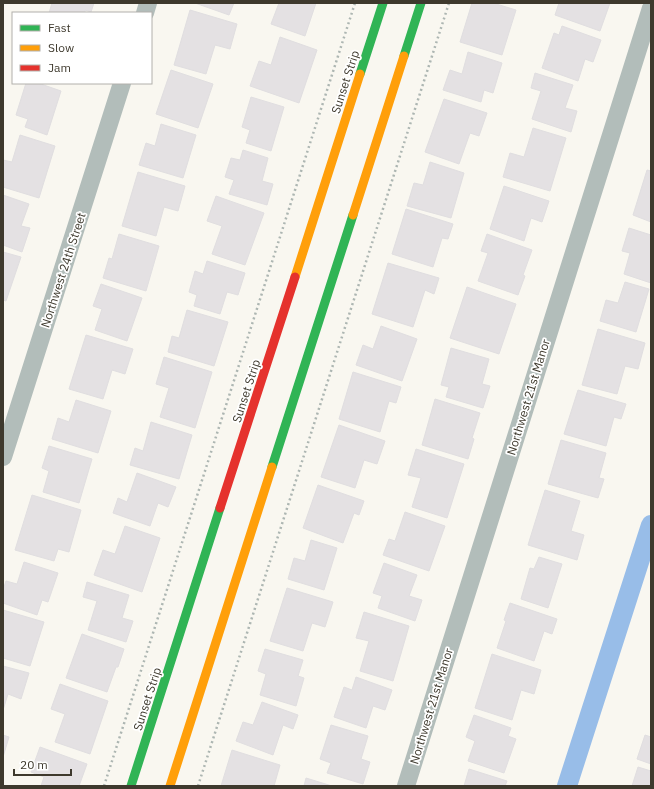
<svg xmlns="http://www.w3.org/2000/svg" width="654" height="789" viewBox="0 0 654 789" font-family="'IBM Plex Sans',sans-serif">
<rect width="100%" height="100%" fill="#f9f7f0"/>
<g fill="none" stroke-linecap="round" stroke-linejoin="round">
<path stroke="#98bde8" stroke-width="20" d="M567,786l84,-261"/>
</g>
<g fill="#e4e1e3" stroke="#e0dee0">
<path d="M52,3h42l-3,9 -6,-2v3h-36z"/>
<path d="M195,3h39l-5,12z"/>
<path d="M279,3h37l-11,33 -34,-12z"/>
<path d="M472,3h21l23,7 -14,45 -42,-13z"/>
<path d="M559,3h51l-10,28 -45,-16z"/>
<path d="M190,10l47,14 -7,25 -15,-4 -9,29 -32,-9z"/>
<path d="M562,26l39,14 -8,22 -8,-3 -7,22 -36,-13 12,-35 5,2z"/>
<path d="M280,37l37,13 -18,53 -49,-17 9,-25 12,4z"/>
<path d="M468,52l34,11 -9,30 -9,-3 -3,12 -38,-12 7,-20 12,4z"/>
<path d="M171,70l42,14 -15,44 -42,-14z"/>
<path d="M535,73l38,12 -8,23 12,3 -6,21 -39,-13 9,-28 -10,-3z"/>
<path d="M26,83h12l23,8 -14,44 -22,-8 3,-8 -12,-4z"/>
<path d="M251,97l33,10 -13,44 -25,-8 4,-13 -8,-3z"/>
<path d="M444,99l43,14 -8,23 -9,-3 -11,31 -34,-12z"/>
<path d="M161,124l35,11 -13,43 -44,-13 7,-22 9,3z"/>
<path d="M533,128l33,10 -16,53 -47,-14 7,-24 14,4z"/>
<path d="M20,135l35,11 -16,52 -36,-11v-27l9,2z"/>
<path d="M243,150l25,8 -6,23 11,3 -6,21 -38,-11 5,-14 -9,-3 6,-19 9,2z"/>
<path d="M430,162l34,11 -13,45 -44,-12 7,-23 9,2z"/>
<path d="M647,170l4,1v51l-18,-7z"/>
<path d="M138,172l47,14 -7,25 -14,-4 -8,29 -34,-10z"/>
<path d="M504,186l45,15 -7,21 -11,-4 -7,23 -34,-12z"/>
<path d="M3,195l26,9 -8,22 9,2 -8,24 -19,-7z"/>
<path d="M216,196l48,17 -19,52 -33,-11 10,-28 -15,-5z"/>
<path d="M406,209l47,15 -5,15 -6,-1 -9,29 -41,-13z"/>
<path d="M629,228l22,7v48l-27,-9 6,-21 -8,-2z"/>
<path d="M119,234l40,12 -13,45 -43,-13 6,-20 3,1z"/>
<path d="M487,234l45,16 -9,25 2,1 -7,19 -40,-14 10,-28 -7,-2z"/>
<path d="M3,252l18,5 -15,44 -3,-1z"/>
<path d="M207,261l38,12 -7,22 -11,-3 -7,22 -26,-8 3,-11 -8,-3 6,-21 8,3z"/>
<path d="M388,263l51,15 -5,16 -9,-4 -12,37 -41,-13z"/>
<path d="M625,282l24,7 -13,43 -36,-11 6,-21 12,3z"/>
<path d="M101,284l41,14 -15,43 -32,-11 7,-21 -9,-3z"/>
<path d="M467,287l49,17 -17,50 -49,-16z"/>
<path d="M187,310l41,12 -14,44 -46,-14 4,-16 7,2z"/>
<path d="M381,326l36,13 -15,42 -46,-16 7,-20 10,4z"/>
<path d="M598,329l47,14 -7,26 -13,-3 -8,28 -35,-9z"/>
<path d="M86,335l47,14 -8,25 -13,-4 -9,29 -34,-10z"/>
<path d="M451,348l38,11 -7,25 8,2 -7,22 -37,-11 3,-10 -8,-2z"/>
<path d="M164,357l48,15 -17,56 -35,-11 9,-29 -13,-4z"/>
<path d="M353,372l48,15 -5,16 -7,-2 -9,31 -41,-13z"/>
<path d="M578,390l48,14 -5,15 -7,-2 -8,29 -42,-12z"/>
<path d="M435,399l45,14 -8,25 2,1 -6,20 -46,-14z"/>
<path d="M76,400l35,11 -13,42 -46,-14 6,-21 11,4z"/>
<path d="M151,422l41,13 -13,44 -49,-14 5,-17 8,3z"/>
<path d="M339,425l46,16 -8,23 -13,-4 -9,28 -34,-11z"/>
<path d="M561,440l45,13 -7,25 5,1 -6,19 -50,-14z"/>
<path d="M49,446l43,13 -13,44 -36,-11 6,-21 -7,-3z"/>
<path d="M416,449l48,15 -17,54 -35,-11 9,-29 -13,-3z"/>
<path d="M137,473l39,14 -8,20 -10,-4 -8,23 -37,-13 5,-15 9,4z"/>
<path d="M318,485l46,16 -5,14 -5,-2 -11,30 -40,-15z"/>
<path d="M545,490l35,11 -9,30 13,4 -7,25 -49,-15z"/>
<path d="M32,495l49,15 -12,42 -11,-3 -4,12 -39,-11z"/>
<path d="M405,512l40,14 -16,45 -46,-16 6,-16 6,2z"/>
<path d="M125,526l35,12 -18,54 -48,-17 9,-25 12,4z"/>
<path d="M311,540l26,8 -13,42 -36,-11 6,-21 11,3z"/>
<path d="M539,557l23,7 -14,44 -27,-9 9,-31 4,1z"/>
<path d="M24,562l34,11 -10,29 -6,-2 -5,15 -34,-12v-13l3,-9 11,3z"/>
<path d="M384,563l33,12 -8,21 13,4 -7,21 -37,-13 4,-12 -9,-3z"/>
<path d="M87,582l42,13 -7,23 11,3 -7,21 -38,-12 9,-29 -14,-4z"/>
<path d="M287,588l46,14 -8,25 -13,-4 -9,28 -33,-10z"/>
<path d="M510,603l47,16 -5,15 -8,-3 -10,30 -37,-13 9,-27 -2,-1z"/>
<path d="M3,610l41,12 -14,44 -27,-8z"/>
<path d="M364,612l45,14 -16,55 -33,-10 9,-30 -13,-3z"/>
<path d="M82,634l42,15 -6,18h-2l-9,25 -41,-14z"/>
<path d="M265,649l38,11 -5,16 6,2 -8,28 -36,-11 6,-21 -8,-3z"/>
<path d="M492,654l49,16 -7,24 -13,-4 -9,30 -37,-12z"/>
<path d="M3,666l26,7 -8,26 -13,-5 -5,16z"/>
<path d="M356,677l36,13 -7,20 -12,-4 -7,22 -32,-11 10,-30 8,3z"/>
<path d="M60,684l48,17 -18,53 -35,-12 10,-28 -14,-5z"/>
<path d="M262,702l36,13 -5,14 -10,-4 -10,30 -37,-14 7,-19 10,3z"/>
<path d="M474,715l37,13 -3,8 8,3 -12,34 -36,-12 7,-20 -9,-4z"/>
<path d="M331,725l37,11 -7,23 9,3 -7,22 -36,-11 4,-10 -11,-4z"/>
<path d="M3,735l6,2 -6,20z"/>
<path d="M645,735l6,2v27l-14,-5z"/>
<path d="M40,747l47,17 -8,22h-38l3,-9 -13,-5z"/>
<path d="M232,750l48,15 -6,21h-53z"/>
<path d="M638,767l13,4v15h-19z"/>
<path d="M469,769l38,12 -2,5h-41z"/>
<path d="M306,778l26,8h-28z"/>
</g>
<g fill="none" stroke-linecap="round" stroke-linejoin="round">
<g stroke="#adb6b2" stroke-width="2.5" stroke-dasharray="2 3" stroke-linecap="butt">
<path d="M104,786l251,-783"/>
<path d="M198,786l251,-783"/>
</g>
<g stroke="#b2bdba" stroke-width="18">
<path d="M145,13l3,-10"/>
<path d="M3,457l119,-374"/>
<path d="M406,786l245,-778"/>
</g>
<g stroke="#30b455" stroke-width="9">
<path d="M404,56l17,-53"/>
<path d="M360,74l23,-71"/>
<path d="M272,467l81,-252"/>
<path d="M131,786l89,-278"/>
</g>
<g stroke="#ff9f0a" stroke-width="9">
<path d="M353,215l51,-159"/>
<path d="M295,277l65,-203"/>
<path d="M170,786l102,-319"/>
</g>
<path stroke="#e5322d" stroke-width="9" d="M220,508l75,-231"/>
</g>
<g text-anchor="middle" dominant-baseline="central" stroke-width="3.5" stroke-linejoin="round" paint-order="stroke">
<g font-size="12" fill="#3e392d" stroke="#fff">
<text transform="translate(345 82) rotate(-72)">Sunset Strip</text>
<text transform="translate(63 270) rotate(-72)">Northwest 24th Street</text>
<text transform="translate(246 391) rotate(-72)">Sunset Strip</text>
<text transform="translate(528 397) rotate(-73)">Northwest 21st Manor</text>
<text transform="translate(147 699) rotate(-72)">Sunset Strip</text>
<text transform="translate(431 706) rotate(-73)">Northwest 21st Manor</text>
</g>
</g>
<rect width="654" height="789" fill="none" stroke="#3e392d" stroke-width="8"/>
<rect x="12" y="12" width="140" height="72" fill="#ffffff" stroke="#b2b0ab"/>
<rect x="20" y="25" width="20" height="6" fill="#30b455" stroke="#b2b0ab"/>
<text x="48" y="32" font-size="12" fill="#3e392d">Fast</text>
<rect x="20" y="45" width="20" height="6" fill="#ff9f0a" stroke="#b2b0ab"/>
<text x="48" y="52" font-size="12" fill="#3e392d">Slow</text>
<rect x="20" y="65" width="20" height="6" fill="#e5322d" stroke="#b2b0ab"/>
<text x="48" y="72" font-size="12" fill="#3e392d">Jam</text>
<path d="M14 769v6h57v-6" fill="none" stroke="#3e392d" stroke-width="2"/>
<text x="20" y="769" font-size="12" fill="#3e392d" stroke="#ffffff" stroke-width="3" paint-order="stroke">20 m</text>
</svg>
